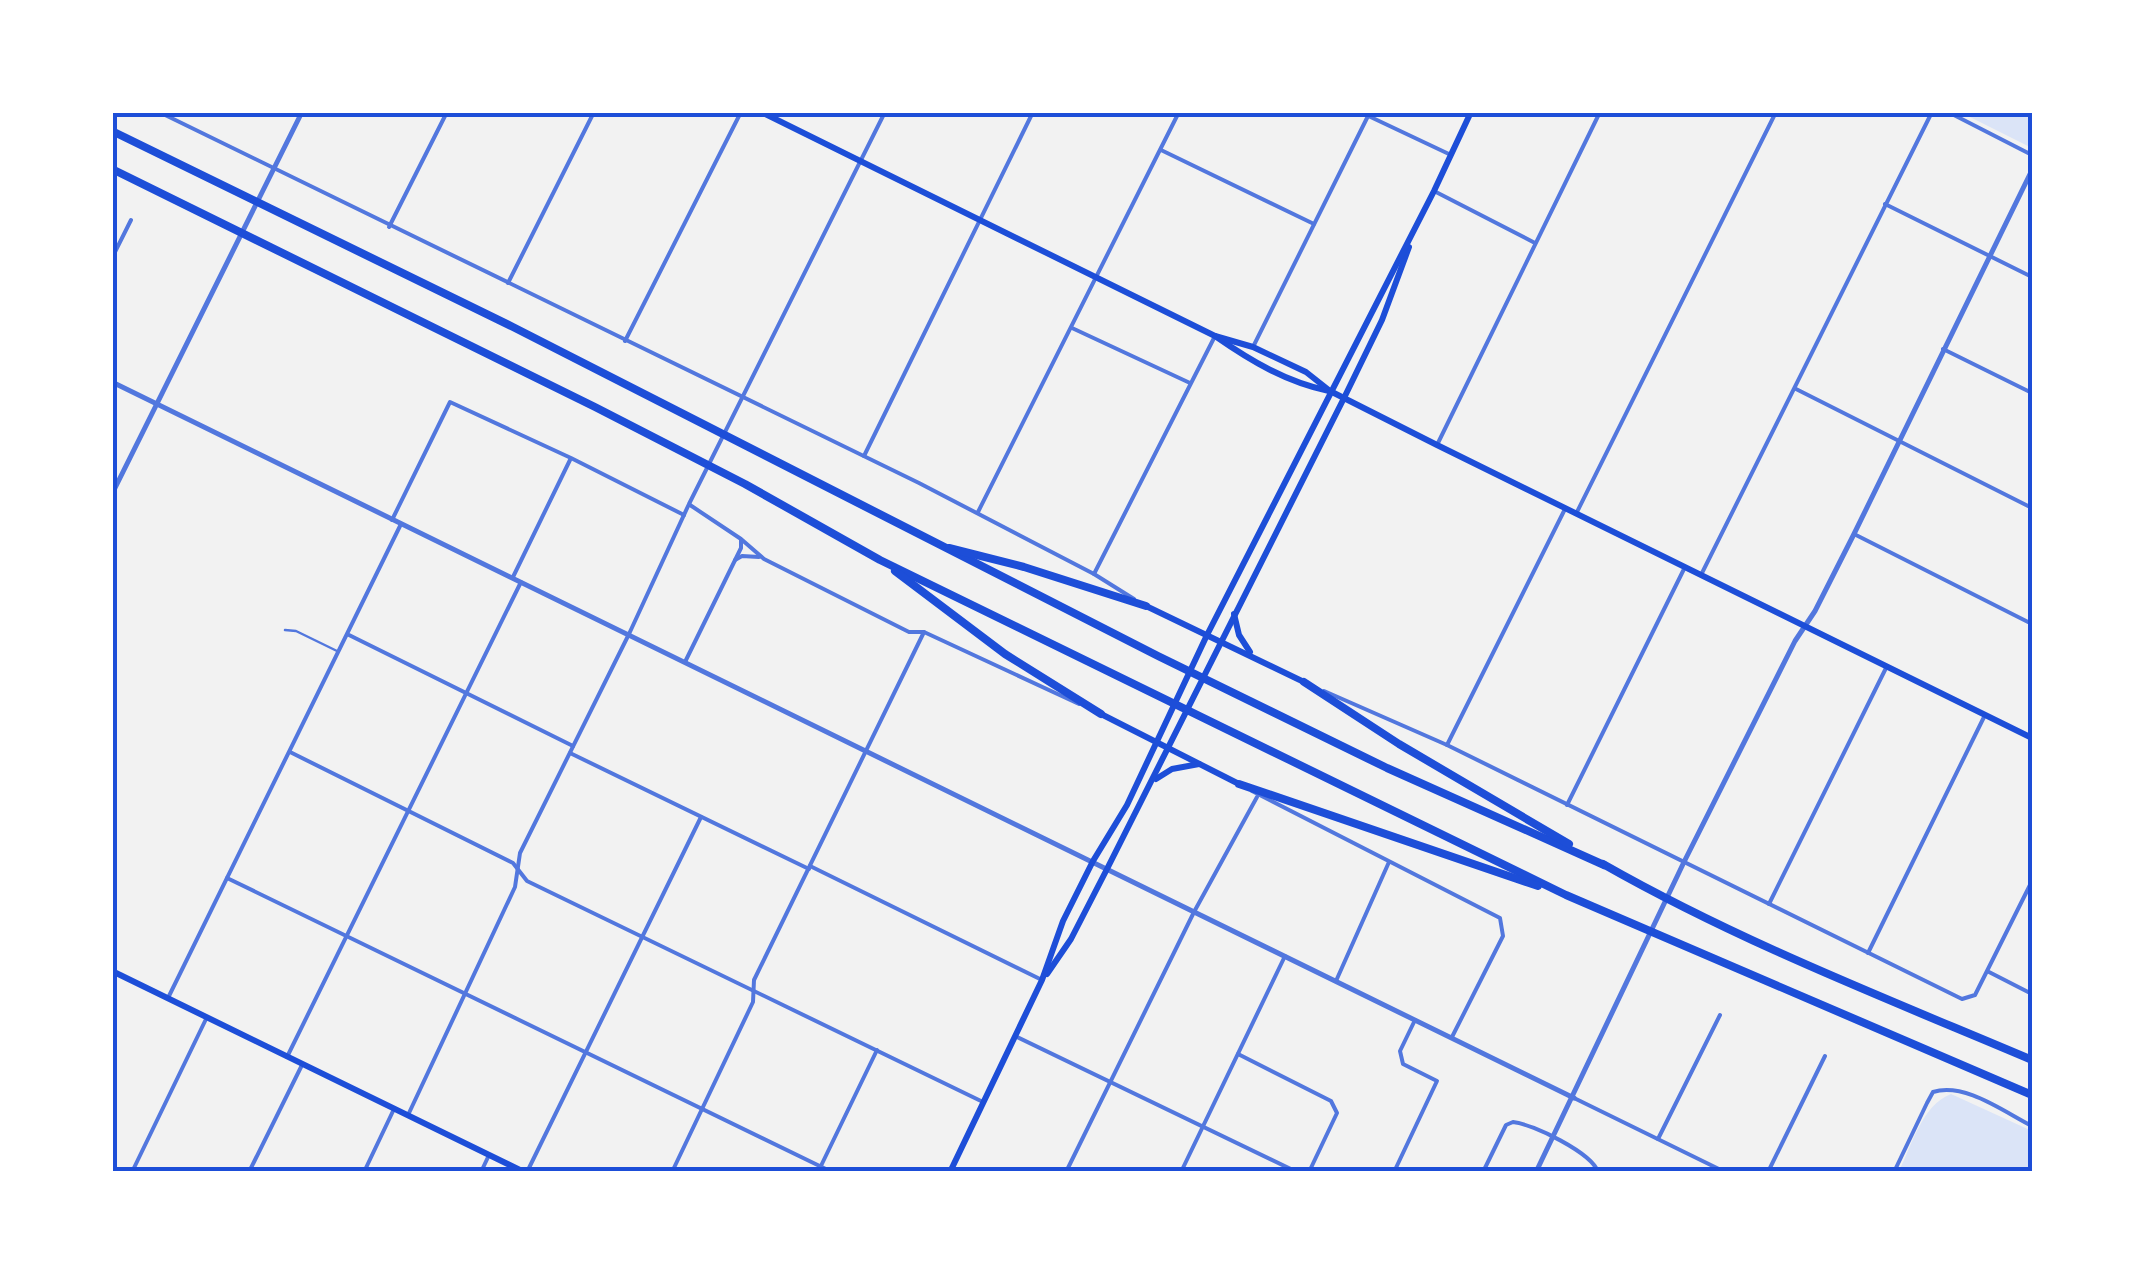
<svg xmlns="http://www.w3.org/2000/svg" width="2145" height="1284" viewBox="0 0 2145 1284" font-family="'Alegreya Sans',sans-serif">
<rect width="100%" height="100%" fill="#f2f2f2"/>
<g fill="#dbe4f7">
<path d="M1962,113h70v35z"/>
<path d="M1951,1094l81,37v40h-133c13,-26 23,-66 52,-77z"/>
</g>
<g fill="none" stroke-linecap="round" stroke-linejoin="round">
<path stroke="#5277de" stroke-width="2.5" d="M285,630l11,1 41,20"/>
<g stroke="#5277de" stroke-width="4">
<path d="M159,112l760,371 175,91 40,25"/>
<path d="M1360,112l91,43"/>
<path d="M1948,112l84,43"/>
<path d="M1161,150l153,74"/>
<path d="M1434,191l101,52"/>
<path d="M1885,204l147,73"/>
<path d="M389,227l58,-115"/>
<path d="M112,258l19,-38"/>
<path d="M508,283l86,-171"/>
<path d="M1072,328l118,55"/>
<path d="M625,341l116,-229"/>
<path d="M1253,347l115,-231"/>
<path d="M1943,349l89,44"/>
<path d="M1796,389l236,119"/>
<path d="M1437,445l163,-333"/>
<path d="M864,456l169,-344"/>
<path d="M690,505l51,34 23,20 145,73h15l155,72"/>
<path d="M978,512l201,-400"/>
<path d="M1576,514l200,-402"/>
<path d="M392,520l58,-118 121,56 113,57"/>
<path d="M1854,534l178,90"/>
<path d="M735,560l7,-4 17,1"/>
<path d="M1094,574l120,-236"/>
<path d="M1701,575l231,-463"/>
<path d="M513,577l57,-117"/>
<path d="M349,635l224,111"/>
<path d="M685,662l56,-114v-8"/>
<path d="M1324,691l123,54 515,254 13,-4 57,-114"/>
<path d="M1447,745l118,-236"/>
<path d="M290,752l223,111 14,18 456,221"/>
<path d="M570,753l239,116"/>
<path d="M1252,791l248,127 3,18 -51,101"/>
<path d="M1567,805l118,-238"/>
<path d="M810,866l232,114"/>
<path d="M227,878l605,294"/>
<path d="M1769,904l118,-238"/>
<path d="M1868,953l117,-238"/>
<path d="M1989,972l43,22"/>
<path d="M1336,981l53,-119"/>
<path d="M168,998l233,-474"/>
<path d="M1015,1036l282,136"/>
<path d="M1238,1054l93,47 6,12 -28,59"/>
<path d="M287,1057l234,-475"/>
<path d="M1574,1098l151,74"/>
<path d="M409,1113l106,-226 5,-34 109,-219 60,-130 196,-392"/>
<path d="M1658,1139l62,-124"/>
<path d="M132,1172l75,-155"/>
<path d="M249,1172l53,-107"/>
<path d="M364,1172l30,-63"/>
<path d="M481,1172l8,-17"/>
<path d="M527,1172l174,-355"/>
<path d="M672,1172l81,-170 1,-22 170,-348"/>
<path d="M818,1172l59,-122"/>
<path d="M1066,1172l128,-260 63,-115"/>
<path d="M1181,1172l104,-216"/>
<path d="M1394,1172l43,-91 -34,-17 -3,-13 15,-31"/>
<path d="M1483,1172l23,-47 7,-3c20,2 79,31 85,50"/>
<path d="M1768,1172l57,-116"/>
<path d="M1894,1172l33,-69 6,-11c32,-10 71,20 99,34"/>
</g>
<g stroke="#5277de" stroke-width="5">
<path d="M112,382l1462,716"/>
<path d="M112,494l190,-382"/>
<path d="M1536,1172l148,-310 111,-221 20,-30 39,-77 178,-364"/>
</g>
<g stroke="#1d4ed8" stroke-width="6">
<path d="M761,112l454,224c36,25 71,46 114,55"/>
<path d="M1215,336l38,11 53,25 24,19 107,54 595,293"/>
<path d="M1146,606l158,76"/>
<path d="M1234,614l5,21 11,17"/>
<path d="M1101,714l138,70"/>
<path d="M1156,779l16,-10 27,-5"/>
<path d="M112,971l412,201"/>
<path d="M1047,974l24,-35 36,-70 237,-471 38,-78 27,-73"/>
<path d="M950,1172l92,-192 21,-59 30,-60 34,-56 80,-170 227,-444 37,-79"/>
</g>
<g stroke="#1d4ed8" stroke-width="8">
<path d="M112,131l401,196 645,329 229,112 217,97"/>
<path d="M112,169l483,238 150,77 135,76 686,335 466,200"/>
<path d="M949,548l75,19 122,39"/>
<path d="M895,571l110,83 96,60"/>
<path d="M1304,682l95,62 170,100"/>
<path d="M1239,784l299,102"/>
<path d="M1603,864c137,78 285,135 429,196"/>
</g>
</g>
<rect width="2145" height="1284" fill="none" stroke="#ffffff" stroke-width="230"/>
<rect x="115" y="115" width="1915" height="1054" fill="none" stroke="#1d4ed8" stroke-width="4"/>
</svg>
